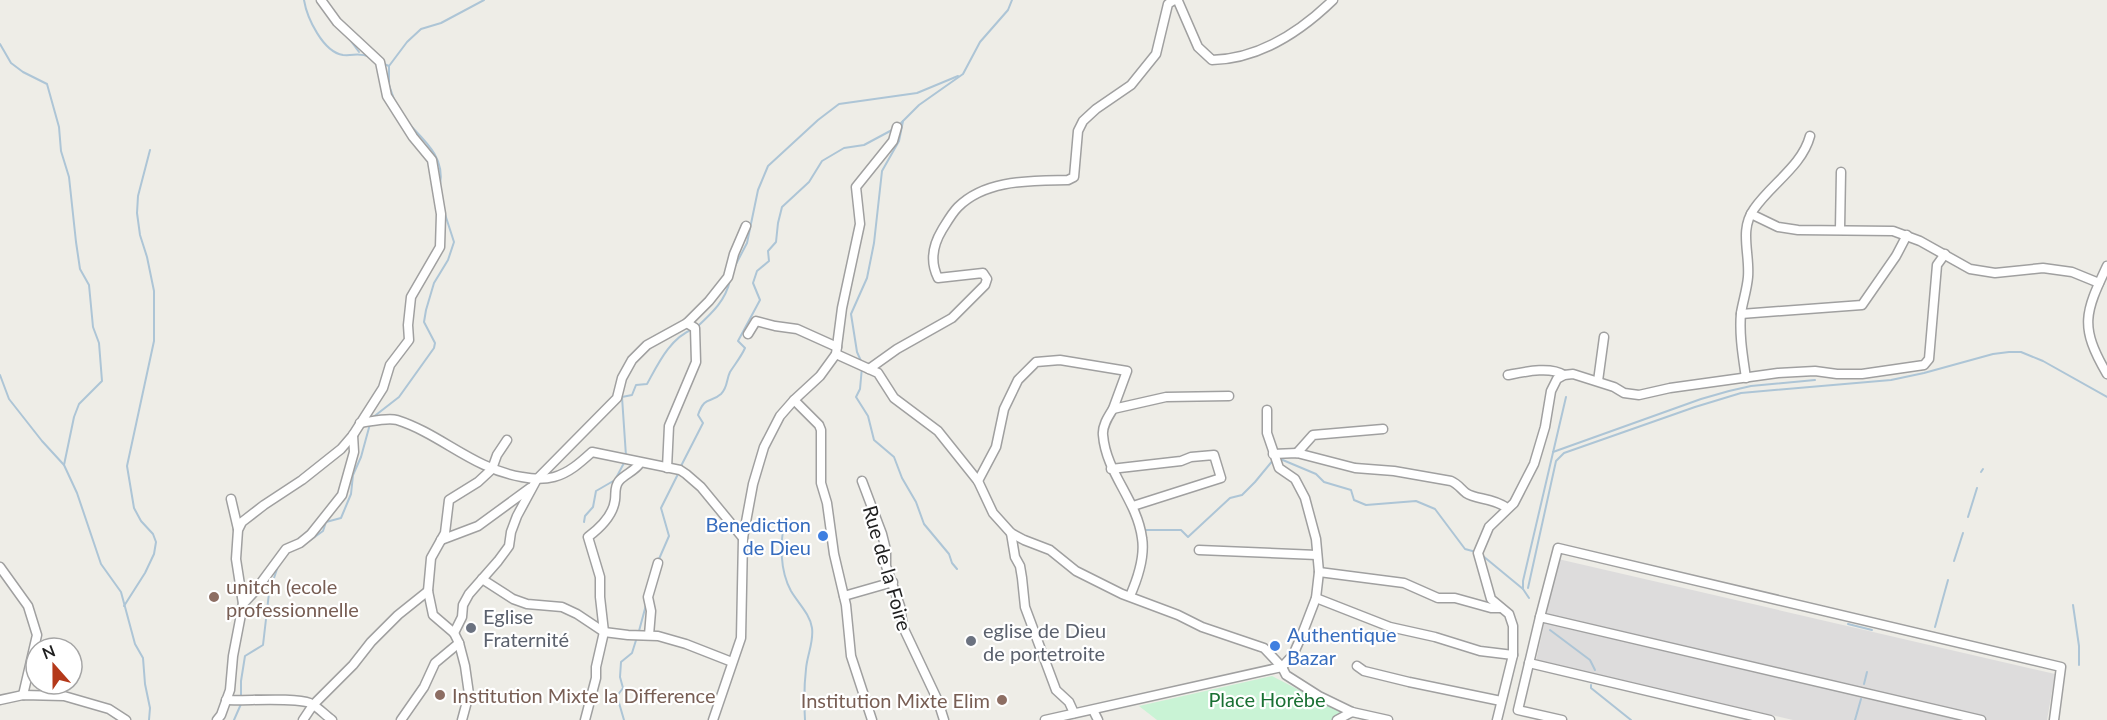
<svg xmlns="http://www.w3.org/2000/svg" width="2107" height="720" viewBox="0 0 2107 720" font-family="Lato,sans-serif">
<rect width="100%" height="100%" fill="#eeede7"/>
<path fill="#dddcdc" d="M1558,559l497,115 -8,46h-254l-257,-59z"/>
<path fill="#c9f3d5" d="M1272,676l73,38 -12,6h-176l-18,-14z"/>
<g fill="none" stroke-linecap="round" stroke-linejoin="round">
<g stroke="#adc5d6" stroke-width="2">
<path d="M304,0c3,18 19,52 39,55 12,1 15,-3 27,2"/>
<path d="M348,37l11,15"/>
<path d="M0,44l11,19 12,9 24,12 12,43 2,24 8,26 7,65 4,27 9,16 4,42 6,16 3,38 -23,23 -5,13 -10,48"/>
<path d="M384,64l5,2v19l6,17"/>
<path d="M389,66l18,-24 14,-13 20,-6 43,-23"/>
<path d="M409,124c17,18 36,34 31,61"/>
<path d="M899,125l20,-20 44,-31 17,-32 28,-32 4,-10"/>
<path d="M735,266l12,-23 11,-53 10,-24 50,-46 21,-16 78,-11 41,-17"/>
<path d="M698,326c14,-13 28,-26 32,-46"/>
<path d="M861,361l-4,-9 -6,-38 16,-36 7,-35 8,-72 17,-30 4,-20"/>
<path d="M862,367l-2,22 -4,8 12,19 6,24 20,17 8,21 14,24 8,22 25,30 3,9 5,6"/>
<path d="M0,375l9,24 33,42 22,24 13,28 24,71 20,28 14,52 8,14 2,26 5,24 -1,12"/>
<path d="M372,418l27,-21 35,-49 1,-5 -11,-21 2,-12 8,-27 14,-23 6,-18 -10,-31"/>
<path d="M1553,452l148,-53 28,-8 22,-5 64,-6"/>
<path d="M626,456l-4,-59 10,-2 4,-10 11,-1c11,-20 23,-46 46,-55"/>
<path d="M1278,458l38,16 8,8 27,8 3,10 12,5 50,-4 19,8 30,40 11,3"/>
<path d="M680,468l23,-45 -5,-8c7,-20 12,-11 23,-21 7,-7 5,-14 9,-22 5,-8 11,-15 15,-24l-7,-7 22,-41 -7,-17 4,-12 12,-10 -1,-10 8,-9 2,-19 4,-16 27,-25 13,-21 22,-13 20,-3 28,-15"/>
<path d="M1981,472l2,-3"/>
<path d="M1968,517l9,-29"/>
<path d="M786,519c-7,22 -6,52 5,72 7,12 19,23 21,37 2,14 -5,27 -6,41 -2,17 -2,34 -1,51"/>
<path d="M584,522l1,-6 8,-9 3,-16 19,-11 10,-19"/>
<path d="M1144,530h37l7,7 42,-39 12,-3 13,-13 19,-23"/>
<path d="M309,541l14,-10 3,-9 15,-4 10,-24 2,-19 8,-18 9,-33"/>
<path d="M1483,556l40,33 6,9"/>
<path d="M659,559l10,-23 -8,-28 17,-34"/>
<path d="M1954,561l9,-28"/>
<path d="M1528,588l28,-127 8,-8 131,-46 46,-14 150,-13 33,-7 69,-19 16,-2h12l22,9 64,36"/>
<path d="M1523,589v-8l43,-184"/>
<path d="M2073,605l6,41v19"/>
<path d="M124,606l21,-33 9,-19 2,-12 -3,-8 -12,-13 -7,-13 -7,-42 27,-125v-50l-7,-34 -7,-22 -3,-22 1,-17 12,-46"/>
<path d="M1848,624l24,6"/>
<path d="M1935,627l13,-47"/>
<path d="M1550,630l40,30 5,10"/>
<path d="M639,631l7,-26"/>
<path d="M1864,684l3,-12"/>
<path d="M1591,685v3l40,32"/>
<path d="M241,698v-17l4,-25 18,-11 6,-52 9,-27"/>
<path d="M234,720l7,-16"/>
<path d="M624,720l-7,-24 6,-8 -3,-11 1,-15 11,-9 5,-16"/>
<path d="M1855,720l6,-21"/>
</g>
<defs>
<g id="minor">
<path d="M1751,214l27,13 20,3 95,1 27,10 50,28 25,4 48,-5 29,4 27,11"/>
<path d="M1840,229l1,-57"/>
<path d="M2107,266c-22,47 -28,60 0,108"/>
<path d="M1741,314l121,-9 34,-49 11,-21"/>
<path d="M748,334l8,-13 19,5 22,3 40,18"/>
<path d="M836,354l42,19 16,25 44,33 40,50 15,32 18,20 13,7 26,10 26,21 46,23 56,21 24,12 62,21 18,19 4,8 33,21 33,16 36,8"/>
<path d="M869,369l28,-20 55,-31 33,-33 2,-6 -4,-6 -45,5c-8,-16 -5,-33 4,-48 5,-8 10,-17 16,-23 28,-28 73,-26 110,-27l6,-3 4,-46 5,-10 13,-12 35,-24 25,-31 12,-50 6,-4 4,1 20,46 14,13c47,-1 88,-28 121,-60"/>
<path d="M1508,375c16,-3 42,-9 56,0"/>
<path d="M1746,378c-3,-21 -7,-43 -5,-65 2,-12 6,-24 7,-36 2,-24 -9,-47 6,-68 17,-25 48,-43 56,-73"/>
<path d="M1598,381l6,-44"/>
<path d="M794,400l25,25 2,5v53l6,20 7,51 12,51 5,51 21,64"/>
<path d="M1267,410v23l12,35 16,11 10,19 11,41 3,33 -3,26 -15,39 -8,18 -11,12"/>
<path d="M360,423c10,-1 27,-6 37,-3 44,14 76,49 125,57 10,2 21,3 32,0 15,-4 27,-15 38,-25l88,18 6,4 15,13 42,51"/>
<path d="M1297,453l16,-18 70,-6"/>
<path d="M1273,454l24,-1 58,15 39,3 57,10c7,3 10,8 15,12 10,7 26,4 41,15"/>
<path d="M667,468l2,-42 27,-64 -1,-34 -8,-5"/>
<path d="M1111,469l70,-8 10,-4 23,-2 7,23 -88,28"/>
<path d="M862,481l20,53 4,16v16l14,40 3,21 35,74 6,19"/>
<path d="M978,481l18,-34 8,-38 14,-29 18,-18 24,-2 67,11 -14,38"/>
<path d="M231,499l7,30"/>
<path d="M1011,533l4,24 5,9 2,12 3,29 31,83 13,12 5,11"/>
<path d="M441,540l37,-14 52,-38"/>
<path d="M1199,550l118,5"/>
<path d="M0,567l28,39 9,29 -14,60"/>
<path d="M1319,572l85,11 34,15h17l36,10h9"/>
<path d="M482,579l31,20 14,5 35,3 15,7 27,18 24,3 30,1 28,8 46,18"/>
<path d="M844,596l49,-14"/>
<path d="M1130,596c7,-16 15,-40 12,-58 -5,-38 -36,-65 -39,-103 -1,-9 5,-18 10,-26l53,-12 63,-1"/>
<path d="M1316,598l74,29 45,10 45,14 33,4"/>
<path d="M243,604l12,-13 31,-42 14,-6 11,-9 31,-39 12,-43 -1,-17"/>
<path d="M1540,617l18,-69 503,119 -7,53"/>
<path d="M454,633l8,-16 1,-12 6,-11 29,-33 11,-15 2,-14 6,-16 20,-37 80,-81 5,-20 10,-18 15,-15 40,-22 22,-22 19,-24 6,-23 12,-28"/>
<path d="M649,635l2,-24 -3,-14 10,-34"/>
<path d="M1529,663l241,57"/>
<path d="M1357,666l7,5 45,11 92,19"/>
<path d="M0,700l23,-5 41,1 45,13 17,11"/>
<path d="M226,700c20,1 69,-3 84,3 8,4 15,12 22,17"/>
<path d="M1093,710l5,10"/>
<path d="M217,720l4,-5 9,-25 3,-34 10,-52 -7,-45 2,-29 4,-8 22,-17 38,-25 39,-31 12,-14 30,-47 7,-23 19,-25 -1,-15 3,-28 29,-50 1,-33 -9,-54 -19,-23 -26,-41 -7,-34 -43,-40 -16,-22"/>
<path d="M303,720l10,-15 40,-40 18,-23 27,-27 30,-24"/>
<path d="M401,720l23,-33 11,-24 24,-20"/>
<path d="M462,720l7,-26 -4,-28 -6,-23 -5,-10 -21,-18 -5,-24 3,-33 14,-25 4,-33 29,-18 14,-13 5,-14 10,-15"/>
<path d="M585,720l11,-42v-11l8,-35 -4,-35v-20l-12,-40c12,-9 25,-21 27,-37 1,-7 -1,-13 4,-19 6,-7 16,-10 21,-18"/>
<path d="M713,720l28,-82 2,-100 10,-54 11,-37 16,-31 14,-16 26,-24 16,-22 6,-46 18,-84 -4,-37 37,-46 4,-14"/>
<path d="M1045,720l237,-53"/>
<path d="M1337,720l15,-8"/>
<path d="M1497,720l16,-65v-29l-4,-12 -18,-15 -13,-46 11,-26 25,-24 20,-39 11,-37 6,-36 6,-12 7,-4 9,-1 41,13 10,6 15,2 31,-7 108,-15 37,-2 22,3h25l62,-9 5,-6 8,-94 8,-11"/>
<path d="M1562,720l-44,-10 22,-93 441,103"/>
</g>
</defs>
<use href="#minor" stroke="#a0a0a0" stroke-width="11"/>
<use href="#minor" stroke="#fff" stroke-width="8"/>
</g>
<g fill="#3f7fe0" stroke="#fff" stroke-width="2">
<circle cx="823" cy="536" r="6"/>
<circle cx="1275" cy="646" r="6"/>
</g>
<g fill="#8d6e63" stroke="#fff" stroke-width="2">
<circle cx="214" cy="597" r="6"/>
<circle cx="440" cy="695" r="6"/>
<circle cx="1002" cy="700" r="6"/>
</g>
<g fill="#6b7280" stroke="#fff" stroke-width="2">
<circle cx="471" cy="628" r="6"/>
<circle cx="971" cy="641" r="6"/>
</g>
<g text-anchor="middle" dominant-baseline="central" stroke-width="4.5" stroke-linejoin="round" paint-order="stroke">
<g font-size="20" fill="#366cbe" stroke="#fff" text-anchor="end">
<text x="811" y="524">Benediction<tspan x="811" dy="23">de Dieu</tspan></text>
<text x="1287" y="634" text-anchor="start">Authentique<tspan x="1287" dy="23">Bazar</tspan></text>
</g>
<g font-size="20" fill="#1f1f1f" stroke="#fff">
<text transform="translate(888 568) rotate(74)">Rue de la Foire</text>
</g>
<g font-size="20" fill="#785e54" stroke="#fff" text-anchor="start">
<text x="226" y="586">unitch (ecole<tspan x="226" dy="23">professionnelle</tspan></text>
<text x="452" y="695">Institution Mixte la Difference</text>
<text x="990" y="700" text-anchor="end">Institution Mixte Elim</text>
</g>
<g font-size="20" fill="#5b616d" stroke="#fff" text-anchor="start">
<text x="483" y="616">Eglise<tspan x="483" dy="23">Fraternité</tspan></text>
<text x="983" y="630">eglise de Dieu<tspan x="983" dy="23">de portetroite</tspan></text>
</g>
<g font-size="20" fill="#1a7033" stroke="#fff">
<text x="1267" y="699">Place Horèbe</text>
</g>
</g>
<g transform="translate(54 666) rotate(339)"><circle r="28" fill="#ffffff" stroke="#a5a5a5" stroke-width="1.5"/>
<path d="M0-4.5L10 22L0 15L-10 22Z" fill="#b4391a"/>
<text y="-9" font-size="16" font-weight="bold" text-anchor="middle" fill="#1f1f1f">N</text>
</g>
</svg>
